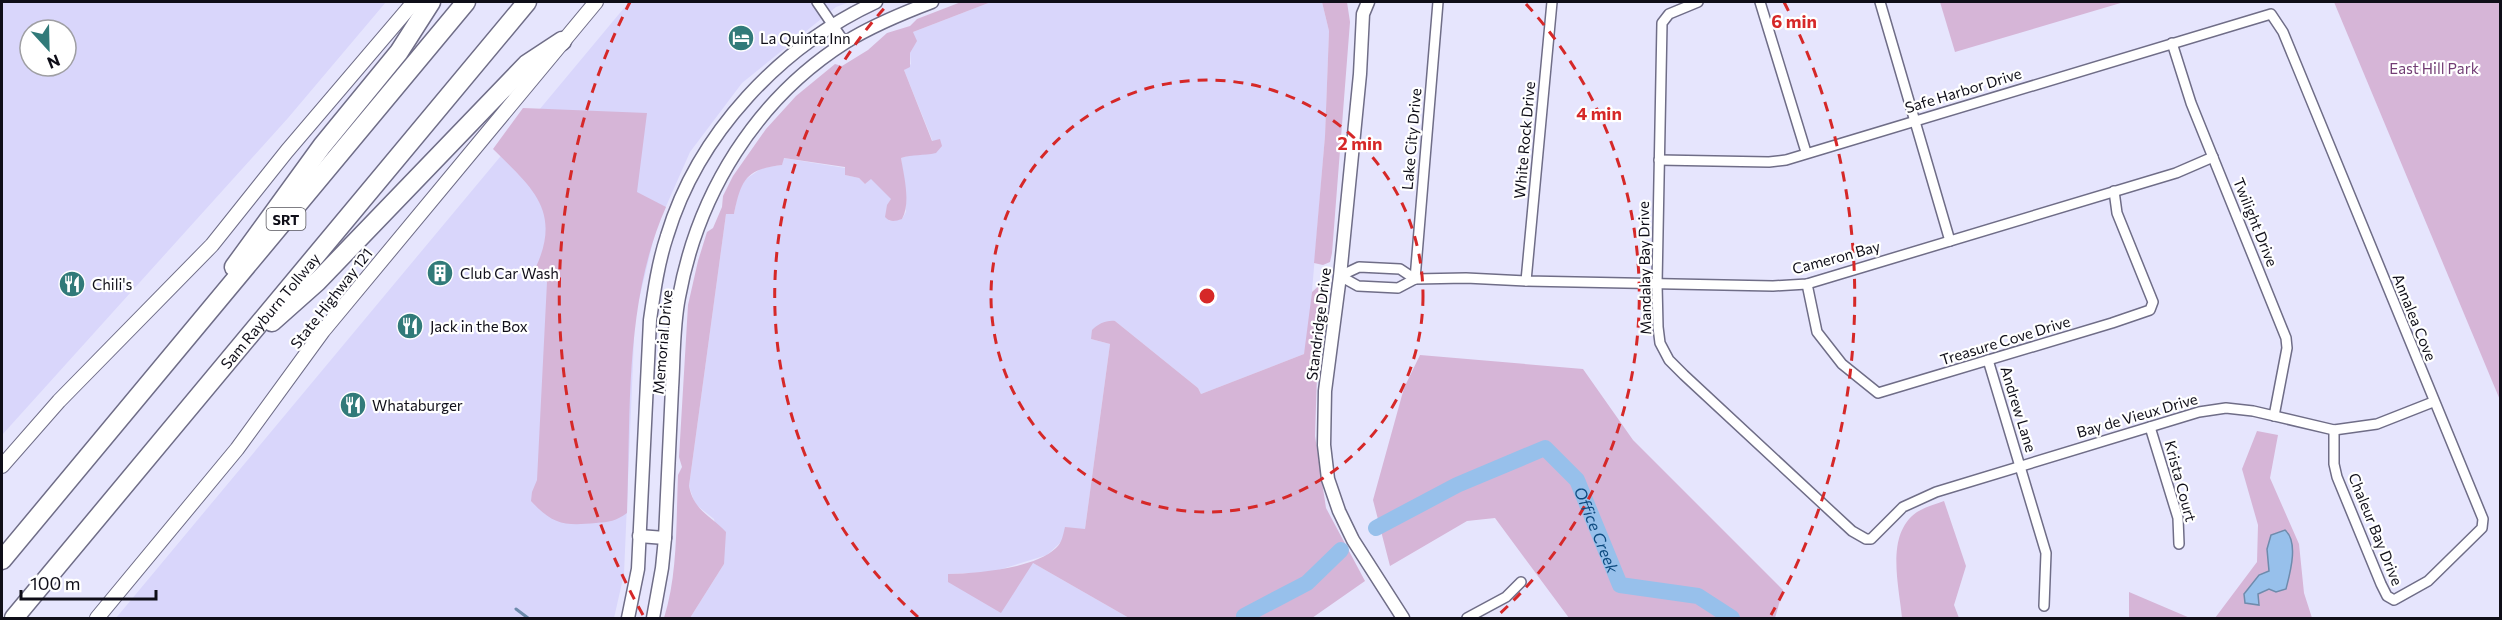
<svg xmlns="http://www.w3.org/2000/svg" width="2502" height="620" viewBox="0 0 2502 620" font-family="Commissioner,sans-serif">
<rect width="100%" height="100%" fill="#e6e5fd"/>
<g fill="#d9d6fb" fill-rule="evenodd">
<path d="M2,2h384l-98,116 -286,317zM30,30h36v36h-36z"/>
<path d="M629,2h221l-14,5 -94,76 -52,69 -34,77 -21,87 -11,258 -10,44h-498z"/>
<path d="M991,2h331l7,29 -4,105 -17,203 -4,15 -103,40 -3,-6 -83,-67 -24,18 19,5 -25,185 -24,13 -14,13 -55,17 -44,2v8l85,-19 96,55h-439l34,-54 -10,-45 -19,-15 -6,-18 37,-272h8l5,-26 7,-9 16,-11 20,-3 1,-7 62,10v7l14,3 6,6 6,-6 21,21 -3,22 13,-2 4,-7 -1,-19 -4,-35 17,-5 15,-11 -29,-72 7,-6 -1,-11 5,-10 -2,-11z"/>
</g>
<g fill="#d6b5d7">
<path d="M961,2h30l-78,30 4,9 -7,12v14l-6,3 28,71 8,-2 2,7 -6,7c-13,3 -23,1 -35,5 3,18 10,45 1,61 -7,2 -11,4 -17,-2l2,-12 4,-6 -20,-20 -6,5 -6,-6 -14,-3v-8l-61,-9 -2,7c-36,4 -41,15 -48,49h-8l-37,272c5,25 21,29 37,46l-2,32 -34,54h-26c14,-44 12,-96 14,-143l4,-8 -3,-10 9,-152 10,-44 9,-29 6,-4 9,-21 1,-11 10,-20 33,-47 30,-33 39,-32 7,2 26,-16 19,-17 23,-7 7,-7z"/>
<path d="M1322,2h25l3,20 -18,231 -2,9 -7,3 -9,-2 11,-127 4,-105z"/>
<path d="M1940,2h184l-169,50z"/>
<path d="M2334,2h166v398z"/>
<path d="M523,108l124,5 -10,79 29,15c-42,95 -35,204 -39,306 -11,8 -18,9 -31,10 -31,3 -43,2 -65,-22l1,-9 5,-12 10,-198 -11,-15c26,-57 -5,-80 -43,-118z"/>
<path d="M1323,282l5,3 -11,90 -2,61 11,72 39,73 -53,37h-183l-96,-55 -32,50 -53,-31v-8c29,-1 86,-5 108,-26 6,-5 7,-13 9,-21l20,2 25,-185 -19,-5 1,-9c6,-6 14,-10 23,-9l83,67 3,6 103,-40 8,-62z"/>
<path d="M1420,355l163,14 50,71 150,150 -8,28h-206l-74,-100 -28,3 -77,45 -17,-66 31,-112z"/>
<path d="M2257,431l21,4 -8,43 29,66 5,49 8,25h-97l42,-56 1,-37 -16,-56z"/>
<path d="M1944,501l22,65 -12,39 5,13h-57c-3,-33 -17,-84 15,-106 8,-5 19,-8 27,-11z"/>
<path d="M2129,592l61,26h-61z"/>
</g>
<path fill="#97c0eb" stroke="#6e8bac" stroke-width="1.5" d="M2285,530c14,12 5,43 1,59l-10,3 -7,-3 -11,5 1,11 -14,-2 -1,-9 15,-19 10,-4 -2,-22 4,-14z"/>
<g fill="none" stroke-linecap="round" stroke-linejoin="round">
<path stroke="#6e8bac" stroke-width="3" d="M516,609l12,9"/>
<g stroke="#97c0eb" stroke-width="16">
<path id="s1" d="M1376,528l81,-43 88,-37 32,32 43,105 78,11 34,22"/>
<path d="M1245,618l-1,-2 63,-33 34,-33"/>
</g>
<defs>
<g id="minor">
<path d="M817,2l28,41"/>
<path d="M1698,2l-29,12 -7,9 -5,261 1,43 2,16 9,17 15,15 168,156 14,8h5l32,-32 33,-15 263,-80 27,-4 27,3 81,19 43,-6 56,-22"/>
<path d="M1760,2l46,150"/>
<path d="M1880,2l70,239"/>
<path d="M2172,43l19,60 95,235 1,10 -13,68"/>
<path d="M1659,160l110,2 17,-2 485,-146 12,18 200,487 -1,9 -54,53 -34,19 -7,-4 -6,-12 -44,-107 -3,-13v-34"/>
<path d="M1340,276l18,10 40,2 17,-9 51,-1 60,3 247,5 34,-2 369,-111 37,-16"/>
<path d="M1340,276l19,-9 41,2 15,10"/>
<path d="M1415,279l23,-277"/>
<path d="M1526,281l26,-279"/>
<path d="M1807,284l10,48 25,32 36,29 234,-70 38,-13 3,-8 -36,-89 -3,-22"/>
<path d="M1988,360l58,193 -2,53"/>
<path d="M2150,427l28,91 1,26"/>
<path d="M1467,618l39,-21 15,-15"/>
</g>
<g id="tertiary">
<path d="M1368,2l-5,12 -3,60 -20,202 -15,115 -1,54 4,34 11,32 14,29 50,78"/>
<path d="M639,536l26,2"/>
<path d="M628,618l10,-49 12,-249c4,-28 8,-57 17,-84 31,-103 114,-190 209,-234"/>
<path d="M653,618l9,-50 3,-30c2,-50 5,-100 7,-150 2,-30 1,-61 7,-91 19,-104 77,-198 167,-255 27,-17 57,-29 86,-40"/>
</g>
<g id="secondary">
<path d="M2,466l57,-65 153,-156 75,-94 127,-149"/>
<path d="M97,618l140,-169 86,-118 273,-329"/>
</g>
<g id="motorway">
<path d="M234,267l88,-121 77,-94 32,-50"/>
<path d="M272,322l45,-40 210,-218 35,-23"/>
<path d="M2,560l464,-558"/>
<path id="s2" d="M14,618l513,-616"/>
</g>
</defs>
<use href="#minor" stroke="#6f6d87" stroke-width="12"/>
<use href="#tertiary" stroke="#6f6d87" stroke-width="15"/>
<use href="#secondary" stroke="#6f6d87" stroke-width="16"/>
<use href="#motorway" stroke="#6f6d87" stroke-width="21"/>
<use href="#minor" stroke="#fff" stroke-width="9"/>
<use href="#tertiary" stroke="#fff" stroke-width="12"/>
<use href="#secondary" stroke="#fff" stroke-width="14"/>
<use href="#motorway" stroke="#fff" stroke-width="18"/>
</g>
<g fill="none" stroke="#d62828" stroke-width="3" stroke-dasharray="10 8">
<circle cx="1207" cy="296" r="216"/>
<path d="M918 617A432 432 0 0 1 888 4M1526 4A432 432 0 0 1 1496 617"/>
<path d="M643 615A648 648 0 0 1 630 2M1784 2A648 648 0 0 1 1771 615"/>
</g>
<defs>
<symbol id="hotel-disc" viewBox="-11 -11 22 22"><circle r="9.5" fill="#317a79" stroke="#fff"/><path d="M-6-4.5h1.5V1H6V5H4.5V3h-9V5H-6ZM-4 0a1.8 1.8 0 1 1 3.6 0ZM.5 0V-2.5h3Q6-2.5 6 0Z" fill="#fff"/></symbol>
<symbol id="building-disc" viewBox="-11 -11 22 22"><circle r="9.5" fill="#317a79" stroke="#fff"/><path d="M-4-6H4V6H1V3H-1V6H-4ZM-2.5-4.3h1.7v1.8h-1.7ZM.8-4.3h1.7v1.8H.8ZM-2.5-1h1.7V.8h-1.7ZM.8-1h1.7V.8H.8Z" fill="#fff"/></symbol>
<symbol id="restaurant-disc" viewBox="-11 -11 22 22"><circle r="9.5" fill="#317a79" stroke="#fff"/><path d="M-5-6h1v4h1v-4h1v4h1v-4h1v5L-1.5 .5V6h-2V.5L-5-1ZM5-6V6H3V1.5H1.5Q1.5-4 5-6Z" fill="#fff"/></symbol>
</defs>
<g fill-rule="evenodd">
<use href="#hotel-disc" x="726" y="23" width="30" height="30"/>
<use href="#building-disc" x="425" y="258" width="30" height="30"/>
<use href="#restaurant-disc" x="57" y="269" width="30" height="30"/>
<use href="#restaurant-disc" x="395" y="311" width="30" height="30"/>
<use href="#restaurant-disc" x="338" y="390" width="30" height="30"/>
</g>
<g text-anchor="middle" dominant-baseline="central" stroke-width="4.5" stroke-linejoin="round" paint-order="stroke">
<rect fill="#fff" stroke="#57565d" stroke-width="1.5" x="266.5" y="208" width="39" height="22" rx="4.5"/>
<g font-size="14" font-weight="bold" fill="#0f0e18">
<text x="286" y="219">SRT</text>
</g>
<g font-size="15" fill="#0f0e18" stroke="#fff" text-anchor="start">
<text x="760" y="38">La Quinta Inn</text>
<text x="460" y="273">Club Car Wash</text>
<text x="92" y="284">Chili's</text>
<text x="430" y="326">Jack in the Box</text>
<text x="372" y="405">Whataburger</text>
</g>
<g font-size="15" fill="#723d74" stroke="#fff">
<text x="2434" y="68">East Hill Park</text>
</g>
<g font-size="15" fill="#0f0e18" stroke="#fff">
<text transform="translate(1963 90) rotate(-17)">Safe Harbor Drive</text>
<text transform="translate(1411 139) rotate(-85)">Lake City Drive</text>
<text transform="translate(1524 140) rotate(-85)">White Rock Drive</text>
<text transform="translate(2256 222) rotate(68)">Twilight Drive</text>
<text transform="translate(1836 257) rotate(-15)">Cameron Bay</text>
<text transform="translate(1644 268) rotate(-91)">Mandalay Bay Drive</text>
<text transform="translate(331 298) rotate(-52)">State Highway 121</text>
<text stroke="none"><textPath href="#s2" startOffset="400">Sam Rayburn Tollway</textPath></text>
<text transform="translate(2415 317) rotate(68)">Annalea Cove</text>
<text transform="translate(1318 324) rotate(-83)">Standridge Drive</text>
<text transform="translate(2005 340) rotate(-17)">Treasure Cove Drive</text>
<text transform="translate(662 342) rotate(-85)">Memorial Drive</text>
<text transform="translate(2019 409) rotate(73)">Andrew Lane</text>
<text transform="translate(2137 415) rotate(-16)">Bay de Vieux Drive</text>
<text transform="translate(2181 481) rotate(75)">Krista Court</text>
<text transform="translate(2376 529) rotate(68)">Chaleur Bay Drive</text>
</g>
<g font-size="16" font-style="italic" fill="#0f4b80" stroke="#fff">
<text stroke="none"><textPath href="#s1" startOffset="286">Office Creek</textPath></text>
</g>
</g>
<circle cx="1207" cy="296" r="9" fill="#d62828" stroke="#fff" stroke-width="3"/>
<g font-size="18" text-anchor="middle" font-weight="bold" fill="#d62828" stroke="#fff" stroke-width="4.5" stroke-linejoin="round" paint-order="stroke">
<text x="1794" y="28">6 min</text>
<text x="1599" y="120">4 min</text>
<text x="1360" y="150">2 min</text>
</g>
<rect width="2502" height="620" fill="none" stroke="#0f0e18" stroke-width="6"/>
<g transform="translate(48 48) rotate(158)"><circle r="28" fill="#ffffff" stroke="#9f9fa3" stroke-width="1.5"/>
<path d="M0-4.5L10 22L0 15L-10 22Z" fill="#317a79"/>
<text y="-9" font-size="16" font-weight="bold" text-anchor="middle" fill="#0f0e18">N</text>
</g>
<path d="M21 590v9h135v-9" fill="none" stroke="#0f0e18" stroke-width="3"/>
<text x="30" y="590" font-size="18" fill="#0f0e18" stroke="#ffffff" stroke-width="4.5" paint-order="stroke">100 m</text>
</svg>
